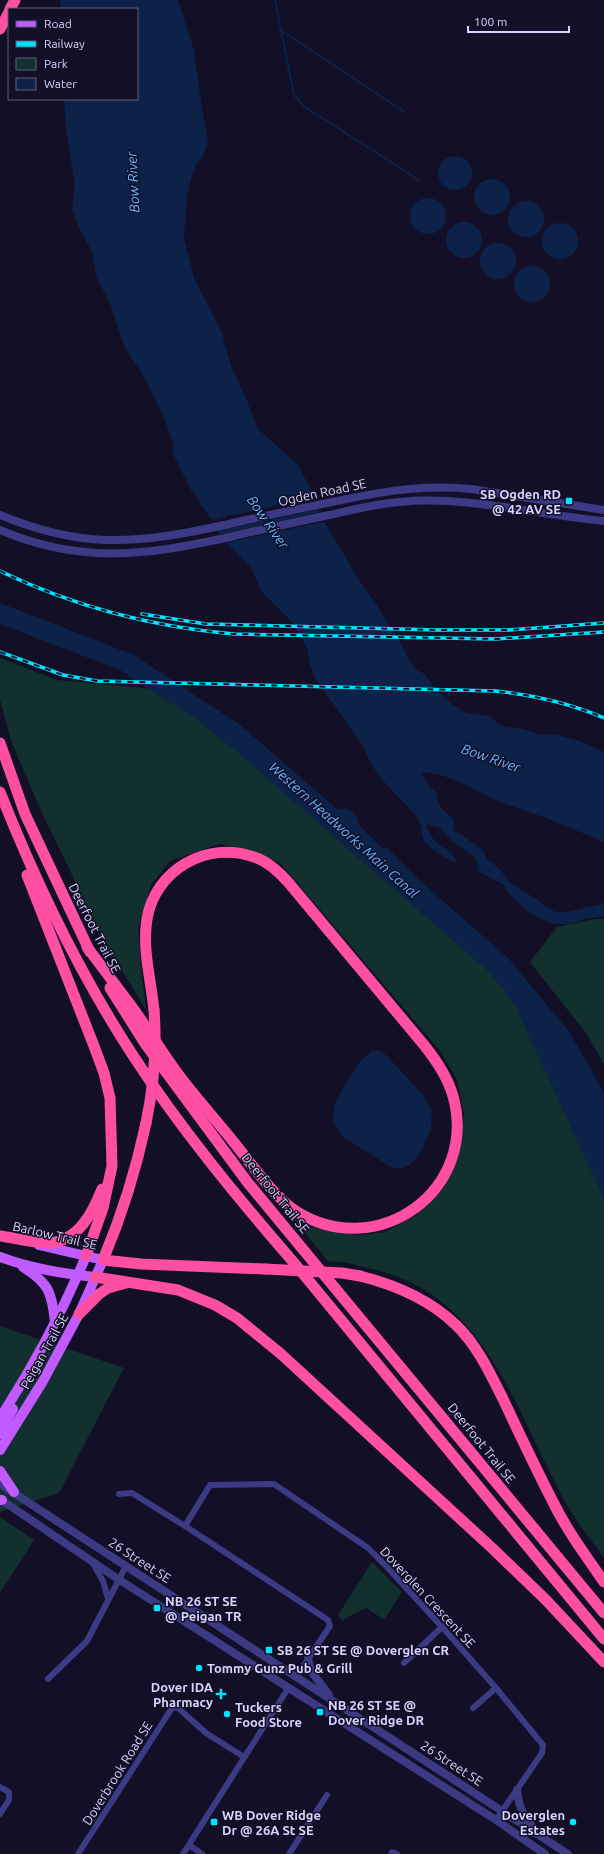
<svg xmlns="http://www.w3.org/2000/svg" width="604" height="1854" viewBox="0 0 604 1854" font-family="Ubuntu,sans-serif">
<rect width="100%" height="100%" fill="#130f26"/>
<g fill="#12302f">
<path d="M0,658l57,22 107,10 76,55 269,241 95,192v380c-14,-20 -30,-39 -41,-60 -49,-91 -80,-208 -196,-230 -13,-3 -24,-8 -38,-6l-38,-46 18,10 23,6 27,3 26,-3 31,-17 26,-25 17,-37 5,-39 -7,-34 -16,-28 -160,-188 -30,-14 -31,-6 -50,17 -19,24 -13,43 3,40 5,42 -43,-71 -60,-124 -31,-71 -12,-44z"/>
<path d="M595,919h9v145l-18,-31 -56,-71 27,-35z"/>
<path d="M0,1326l124,42 -65,125 -59,19z"/>
<path d="M0,1517l34,23 -34,53z"/>
<path d="M372,1562l30,30 -18,28 -17,-12 -14,6 -11,7 -4,-6z"/>
</g>
<g fill="#0c2248">
<path d="M60,0h118l16,50 7,52 7,39 -5,16 -7,7 -5,15 -4,16 -3,43 10,40 28,55 9,33 16,35 10,27 41,37 9,17 14,34 38,64 16,22 29,47 5,12 9,10 7,3 9,14 18,16 14,9 24,3 10,9 5,2 18,2 16,5 18,1 23,6 24,11v90l-58,-24 -47,-16 -37,-19 -21,-8 -16,-3 -3,3 7,11 8,7c-1,11 8,20 16,25v12l25,16 5,5 4,8 13,10 9,13 32,20c15,16 28,10 47,5 6,-1 10,-1 16,-4v13l-19,3 -15,5h-18l-24,-12 -21,-21 -3,-6 -25,-13 -4,-4 5,1 -6,-12 -22,-16 -12,-13 -12,-4 -2,2 9,16 15,10 8,10c-10,-1 -27,-13 -33,-20 -5,-8 -1,-16 -9,-26 -18,-21 -43,-40 -51,-67l-50,-71 -5,-14 -3,-15 -13,-25 -32,-32 -12,-25 -29,-30 -11,-20 -10,-13 -4,-9 -5,-5 -19,-38 1,-10 -10,-27 -19,-38 -20,-31 -13,-40 -14,-28 -5,-26 -14,-26 -6,-17 3,-22 -9,-59 -2,-29h73v-90h-76z"/>
<circle cx="455" cy="173" r="17"/>
<circle cx="492" cy="197" r="18"/>
<circle cx="428" cy="216" r="18"/>
<circle cx="526" cy="219" r="18"/>
<circle cx="464" cy="240" r="18"/>
<circle cx="560" cy="241" r="18"/>
<circle cx="498" cy="261" r="18"/>
<circle cx="532" cy="284" r="18"/>
<path d="M0,603l134,52 106,70 96,83 5,1 5,-1 4,3 1,-1 7,9v5l24,24 4,-1 32,32 91,80 61,74 34,60v106l-88,-191 -14,-20 -13,-16 -245,-214 -47,-38 -77,-50 -120,-46z"/>
<path d="M372,1051h9l6,5 37,40 8,15 -1,18 -10,23 -11,13 -11,4 -10,-3 -47,-30 -9,-15 1,-15 8,-16 18,-29z"/>
</g>
<g fill="#130f26">
<path d="M315,497l5,12 -74,16 -30,6 -6,-11z"/>
<path d="M321,512l5,9 -101,22 -7,-8z"/>
</g>
<g fill="none" stroke-linecap="round" stroke-linejoin="round">
<g stroke="#0c2248" stroke-width="2">
<path d="M275,0l19,95 11,12 114,73"/>
<path d="M282,31l123,81"/>
</g>
<g stroke="#3d3a85" stroke-width="6">
<path d="M119,1494l13,-1 53,33 143,94 2,6 -34,51"/>
<path d="M185,1526l25,-41 64,-1 94,64 18,18 56,61 54,61 47,57 -1,8 -46,67"/>
<path d="M92,1562l11,19 5,18"/>
<path d="M404,1663l38,-36"/>
<path d="M48,1679l39,-38 39,-75"/>
<path d="M473,1708l23,-20"/>
<path d="M0,1787l9,5v8l-9,14"/>
<path d="M189,1845l13,9"/>
<path d="M78,1854l94,-146 5,-1 29,26 38,24"/>
<path d="M183,1854l106,-167"/>
<path d="M289,1854l38,-59"/>
<path d="M391,1854l1,-2 5,2"/>
</g>
<g stroke="#3d3a85" stroke-width="8">
<path d="M0,515c34,14 69,24 106,25 42,1 82,-7 123,-16 34,-8 69,-15 103,-22 47,-10 91,-18 139,-13l133,21"/>
<path d="M0,530c81,35 147,25 230,7 33,-8 66,-15 99,-22 23,-5 46,-11 70,-13 69,-7 137,13 205,19"/>
<path d="M0,1484l568,370"/>
<path d="M0,1499l118,80 378,241 49,34"/>
<path d="M308,1659l3,12 18,24"/>
<path d="M517,1790c2,18 6,25 17,39"/>
</g>
<g stroke="#c25bff" stroke-width="10">
<path d="M0,1257c29,11 64,17 95,20"/>
<path d="M23,1267c26,16 29,26 32,55"/>
<path d="M0,1418c33,-51 62,-105 86,-162"/>
<path d="M0,1434l13,-25"/>
<path d="M0,1450l43,-69 36,-67 24,-54 -64,-15"/>
<path d="M0,1471l14,21"/>
<path d="M0,1500h2"/>
</g>
<g stroke="#ff4fa3" stroke-width="11">
<path d="M10,9l5,-9"/>
<path d="M0,29l9,-17"/>
<path d="M0,743l25,71 65,138"/>
<path d="M0,792c36,91 78,179 132,262 48,74 105,143 163,210l309,375"/>
<path d="M27,875l67,171 10,27 6,25 2,68 -9,42 -17,48"/>
<path d="M87,947c15,20 30,40 45,60 16,22 30,45 46,67 18,24 39,47 58,71 16,20 40,54 61,67 82,50 182,-23 156,-116 -5,-18 -17,-36 -29,-51l-136,-163c-9,-10 -21,-21 -34,-25 -47,-17 -99,13 -107,62 -5,30 4,61 7,91"/>
<path d="M110,988l36,57 102,138 356,430"/>
<path d="M146,1123c-10,47 -24,92 -43,137l38,4 124,5"/>
<path d="M1,1236c13,2 36,8 49,7 29,-3 43,-31 52,-54"/>
<path d="M360,1276c36,9 69,23 96,49 21,20 34,48 47,74 16,34 32,68 49,101 14,29 33,55 52,82"/>
<path d="M95,1277l83,13 37,15 22,13 44,36 211,194 54,52 58,62"/>
<path d="M79,1314l20,-20 9,-6 18,-5"/>
</g>
<defs>
<g id="rail">
<path d="M0,571c73,35 153,56 234,63l261,5 109,-7"/>
<path d="M142,614l64,10 231,6h72l95,-7"/>
<path d="M0,652l63,23 34,6 398,10c38,4 74,12 109,27"/>
</g>
</defs>
<use href="#rail" stroke="#00e5ff" stroke-width="3.5"/>
<use href="#rail" stroke="#130f26" stroke-width="2" stroke-dasharray="6" stroke-linecap="butt"/>
<g stroke="#ff4fa3" stroke-width="11">
<path d="M146,1123c8,-38 11,-74 8,-113"/>
<path d="M265,1269l77,4 18,3"/>
</g>
</g>
<g fill="#00e5ff" stroke="#130f26" stroke-width="1.5">
<rect x="565" y="497" width="8" height="8" rx="2"/>
<rect x="153" y="1604" width="8" height="8" rx="2"/>
<rect x="265" y="1646" width="8" height="8" rx="2"/>
<circle cx="199" cy="1668" r="4"/>
<path d="M219 1688h4v4h4v4h-4v4h-4v-4h-4v-4h4z"/>
<rect x="316" y="1708" width="8" height="8" rx="2"/>
<circle cx="227" cy="1714" r="4"/>
<rect x="210" y="1818" width="8" height="8" rx="2"/>
<circle cx="573" cy="1822" r="4"/>
</g>
<g text-anchor="middle" dominant-baseline="central" stroke-width="3" stroke-linejoin="round" paint-order="stroke">
<g font-size="13" fill="#d9d4ff" stroke="#130f26">
<text transform="translate(322 492) rotate(-12)">Ogden Road SE</text>
<text transform="translate(95 928) rotate(63)">Deerfoot Trail SE</text>
<text transform="translate(276 1193) rotate(51)">Deerfoot Trail SE</text>
<text transform="translate(55 1235) rotate(13)">Barlow Trail SE</text>
<text transform="translate(44 1351) rotate(-61)">Peigan Trail SE</text>
<text transform="translate(482 1443) rotate(51)">Deerfoot Trail SE</text>
<text transform="translate(140 1560) rotate(33)">26 Street SE</text>
<text transform="translate(428 1597) rotate(47)">Doverglen Crescent SE</text>
<text transform="translate(452 1763) rotate(33)">26 Street SE</text>
<text transform="translate(117 1773) rotate(-58)">Doverbrook Road SE</text>
</g>
<g font-size="13" font-weight="bold" fill="#d9d4ff" stroke="#130f26" text-anchor="start">
<text x="561" y="494" text-anchor="end">SB Ogden RD<tspan x="561" dy="15">@ 42 AV SE</tspan></text>
<text x="165" y="1601">NB 26 ST SE<tspan x="165" dy="15">@ Peigan TR</tspan></text>
<text x="277" y="1650">SB 26 ST SE @ Doverglen CR</text>
<text x="207" y="1668">Tommy Gunz Pub &amp; Grill</text>
<text x="213" y="1687" text-anchor="end">Dover IDA<tspan x="213" dy="15">Pharmacy</tspan></text>
<text x="328" y="1705">NB 26 ST SE @<tspan x="328" dy="15">Dover Ridge DR</tspan></text>
<text x="235" y="1707">Tuckers<tspan x="235" dy="15">Food Store</tspan></text>
<text x="222" y="1815">WB Dover Ridge<tspan x="222" dy="15">Dr @ 26A St SE</tspan></text>
<text x="565" y="1815" text-anchor="end">Doverglen<tspan x="565" dy="15">Estates</tspan></text>
</g>
<g font-size="14" font-style="italic" fill="#62b6ff" stroke="#130f26">
<text transform="translate(133 182) rotate(-93)">Bow River</text>
<text transform="translate(268 522) rotate(55)">Bow River</text>
<text transform="translate(491 758) rotate(19)">Bow River</text>
<text transform="translate(344 830) rotate(42)">Western Headworks Main Canal</text>
</g>
</g>
<rect x="8" y="8" width="130" height="92" fill="#130f26" stroke="#625e7d"/>
<rect x="16" y="21" width="20" height="6" fill="#c25bff" stroke="#625e7d"/>
<text x="44" y="28" font-size="12" fill="#d9d4ff">Road</text>
<rect x="16" y="41" width="20" height="6" fill="#00e5ff" stroke="#625e7d"/>
<text x="44" y="48" font-size="12" fill="#d9d4ff">Railway</text>
<rect x="16" y="58" width="20" height="12" fill="#12302f" stroke="#625e7d"/>
<text x="44" y="68" font-size="12" fill="#d9d4ff">Park</text>
<rect x="16" y="78" width="20" height="12" fill="#0c2248" stroke="#625e7d"/>
<text x="44" y="88" font-size="12" fill="#d9d4ff">Water</text>
<path d="M468 26v6h101v-6" fill="none" stroke="#d9d4ff" stroke-width="2"/>
<text x="474" y="26" font-size="12" fill="#d9d4ff" stroke="#130f26" stroke-width="3" paint-order="stroke">100 m</text>
</svg>
